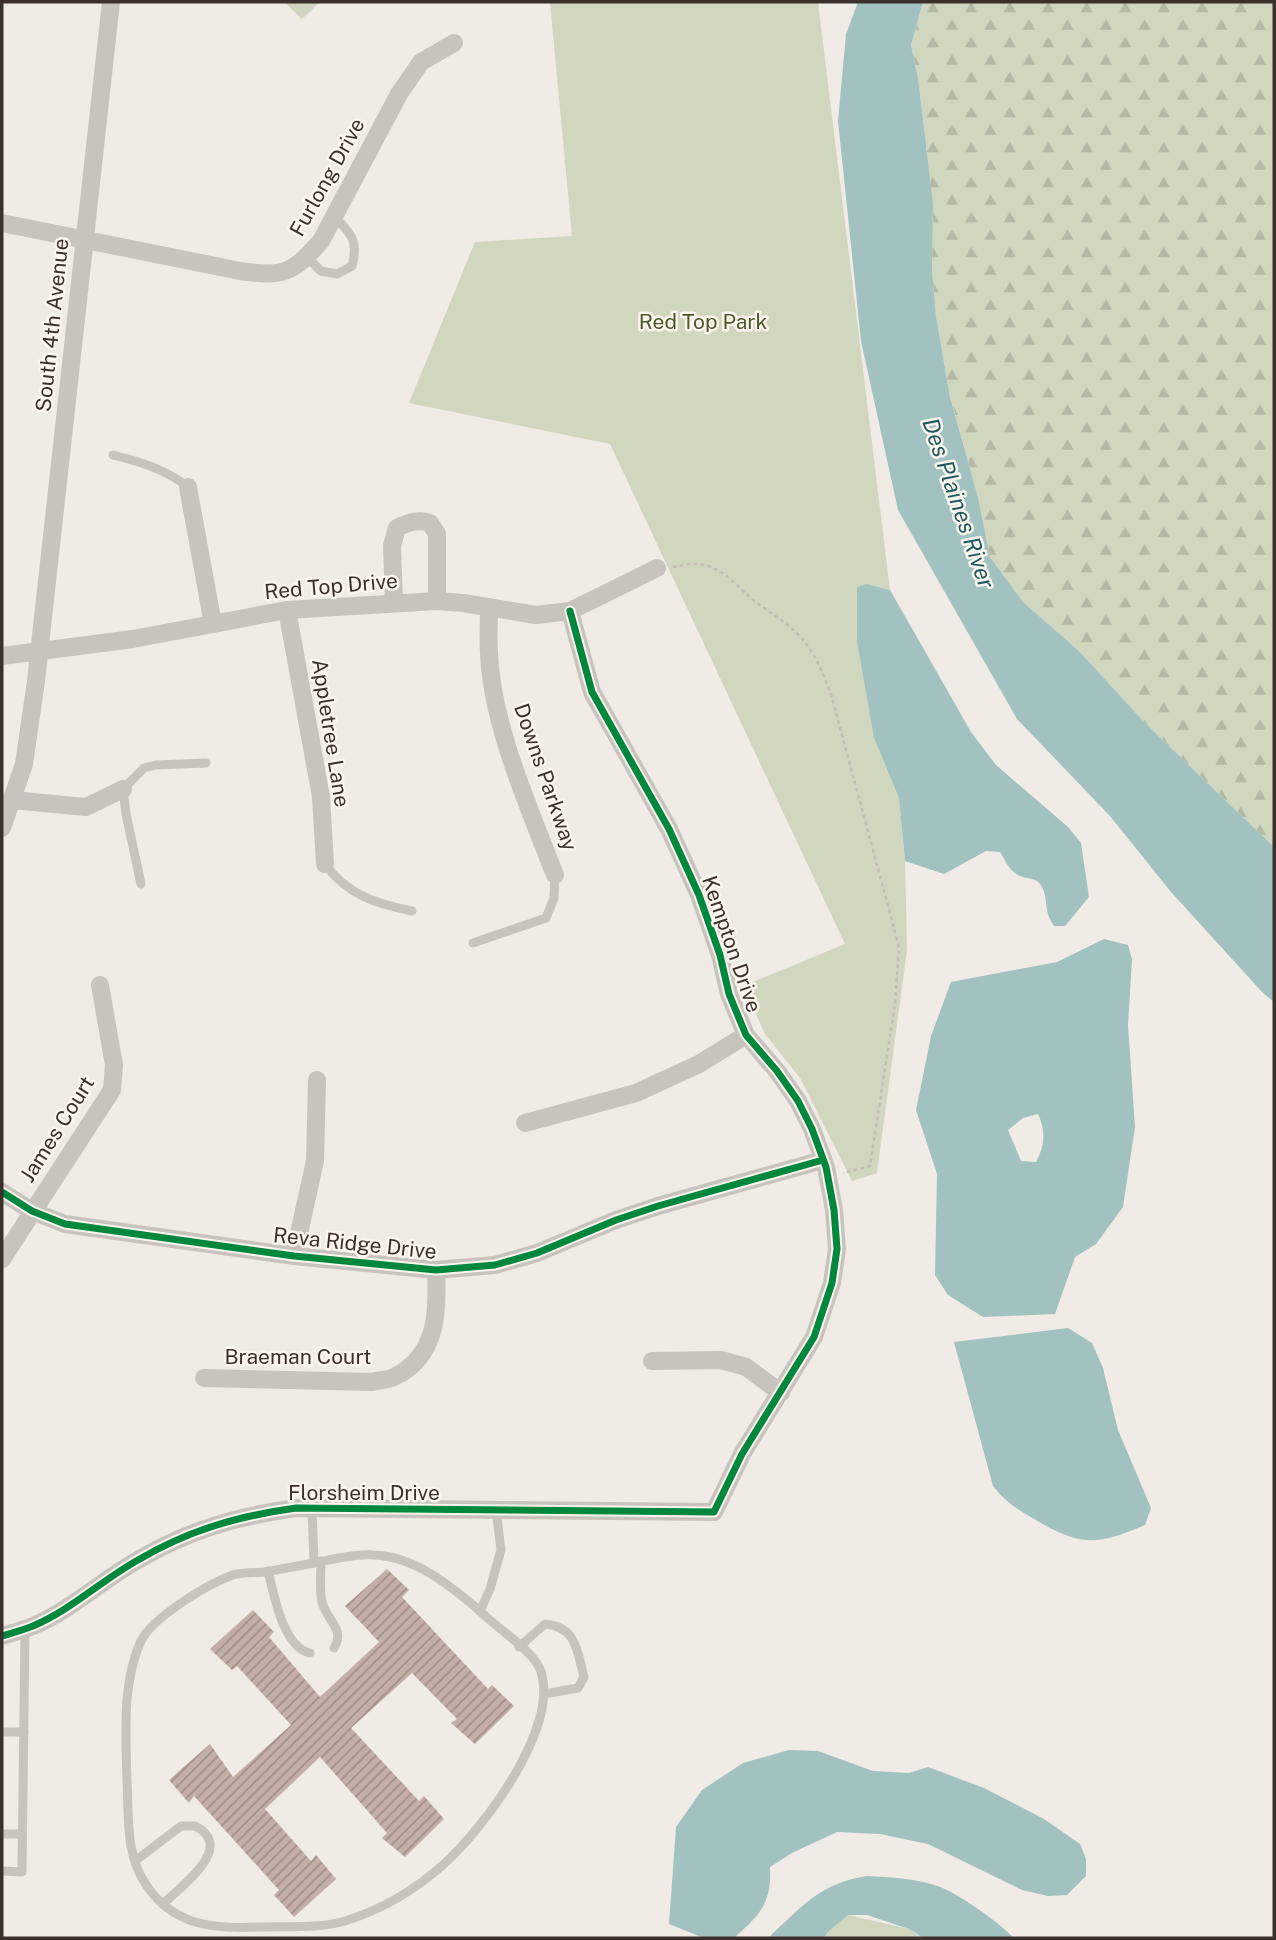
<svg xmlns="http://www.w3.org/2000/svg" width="1276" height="1940" viewBox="0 0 1276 1940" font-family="'Public Sans',sans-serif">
<defs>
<pattern id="forest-firs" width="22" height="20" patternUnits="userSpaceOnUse" patternTransform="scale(1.75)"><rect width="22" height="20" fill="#d1d6bf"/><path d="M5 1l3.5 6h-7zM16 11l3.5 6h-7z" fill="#b4b8a4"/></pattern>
<pattern id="building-hatch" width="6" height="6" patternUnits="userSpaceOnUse" patternTransform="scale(1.75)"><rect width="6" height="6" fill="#c3afa7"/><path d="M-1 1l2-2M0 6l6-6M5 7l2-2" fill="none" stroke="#a08f88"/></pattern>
</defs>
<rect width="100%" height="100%" fill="#f0ebe5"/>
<path fill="url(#forest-firs)" d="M923,2h351v845l-128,-123 -67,-73 -56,-49 -33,-45 -12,-60 -28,-101 -14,-80 -4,-45 1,-68 -15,-125 -7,-33z"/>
<g fill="#d1d6bf">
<path d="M284,2h36l-18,17z"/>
<path d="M550,2h268l72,588 -23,-6 7,154 25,60 6,63 2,89 -30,223 -25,8 -52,-103 -35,-44 -22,-48 102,-42 -235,-500 -201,-41 66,-161 97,-6z"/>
<path d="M848,1915l61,14 12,9h-96l4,-7z"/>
</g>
<g fill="#a1c2c1" fill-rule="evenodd">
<path d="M858,2h65l-12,43 7,33 15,125 -1,68 4,45 14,81 28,100 12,60 33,45 56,49 67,73 128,123v155l-11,-9 -92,-101 -61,-76 -93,-97 -119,-209 -37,-169 -23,-220 8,-87z"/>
<path d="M867,584l23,6 81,142 25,33 72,62 13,16 8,54 -24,29h-11c-11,-16 -5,-25 -12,-39 -5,-11 -16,-7 -24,-12 -9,-5 -13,-15 -18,-23l-14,-1 -42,23 -39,-13 -6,-63 -25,-60 -17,-97v-54z"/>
<path d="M1104,939l24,6 4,14 -4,66 7,102 -12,80 -27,37 -21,13 -20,57 -72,3 -35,-22 -13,-20 2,-101 -21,-64 15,-74 20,-54 106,-20zM1038,1114c8,17 7,32 -2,48l-15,-1 -13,-31 15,-12z"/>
<path d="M1068,1328l24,15 11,25 15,62 33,78 -6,17c-47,20 -64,22 -109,-5 -17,-10 -31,-18 -43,-34l-39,-144z"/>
<path d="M789,1750l29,1 55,20 36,2 19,-6 56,21 60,31 36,25 6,15v17l-19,19 -19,1 -26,-6 -94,-46 -48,-10 -43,-2 -45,21 -22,14c2,36 -10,48 -36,71h-30l-35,-14 7,-97 26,-37 41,-27z"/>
<path d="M866,1876c24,1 59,3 81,14 23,12 48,30 67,48h-91l-14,-9 -42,-14h-19l-19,16 -5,7h-54l2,-4c33,-30 48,-50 94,-58z"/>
</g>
<path fill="url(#building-hatch)" d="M387,1569l22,21 -7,7 86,92 4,-4 22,21 -39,38 -24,-21 6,-4 -45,-46 -61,55 68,73 5,-5 20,23 -39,38 -23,-19 5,-5 -67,-76 -55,52 46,52 5,-6 20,24 -42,38 -20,-22 5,-5 -85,-94 -5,7 -20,-23 41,-36 23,33 58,-52 -54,-59 -5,4 -22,-21 43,-39 21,22 -5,5 51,60 59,-55 -34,-36z"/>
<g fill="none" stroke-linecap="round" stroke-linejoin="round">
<path stroke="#c2bbb6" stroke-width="2.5" stroke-dasharray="3.5 3.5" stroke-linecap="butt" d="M673,567c13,-3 26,-5 38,0 16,6 29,22 42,33 19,15 40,25 54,45 11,15 17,32 24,49l68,253 -4,57 -25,162 -27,7"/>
<g stroke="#c9c3be" stroke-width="9">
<path d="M307,257l14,14 16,3 15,-8c7,-26 -1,-32 -18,-50"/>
<path d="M113,455c28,7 52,14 75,32"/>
<path d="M325,864c22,31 52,40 87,47"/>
<path d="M141,884l-15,-70 -3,-25 21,-21 12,-3 50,-2"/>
<path d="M473,943l73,-25 8,-20 1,-23"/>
<path d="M312,1508l2,55c-16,3 -33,6 -49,9 -10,1 -22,0 -32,3 -24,8 -81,43 -92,66 -8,17 -12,39 -14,58 -2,27 -1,54 0,82 2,35 -2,75 20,105 27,40 67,43 111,41 28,-1 61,2 87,-6 36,-11 71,-32 99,-57 40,-36 115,-136 97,-192 -6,-21 -45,-44 -61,-61l10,-22 11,-39 -5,-40"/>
<path d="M321,1561c0,13 -2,28 1,41 4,18 24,27 12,46"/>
<path d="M314,1563c19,-4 40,-9 60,-8 40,1 77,31 106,56"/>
<path d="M268,1571c6,24 15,76 42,82"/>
<path d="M519,1647l26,-23c32,3 32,27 39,53l-6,11 -34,6"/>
<path d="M2,1732h22"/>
<path d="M2,1834h20"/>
<path d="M135,1861l46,-35h14c42,21 -15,61 -32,78"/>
<path d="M2,1871l20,1 3,-243"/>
</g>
<g stroke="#c9c3be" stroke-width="18">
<path d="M2,223l238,48c43,6 52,3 81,-30l78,-147 22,-32 33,-19"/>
<path d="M188,487l25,137"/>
<path d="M394,602l-2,-56 5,-18c12,-6 21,-9 33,-5l7,11v67"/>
<path d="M489,609c0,14 -1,29 0,43 2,71 41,158 66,223"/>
<path d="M287,610l34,187 4,67"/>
<path d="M2,656l131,-17 154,-29 150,-9 26,2 73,12 34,-4 87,-43"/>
<path d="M12,800l74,7 37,-18"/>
<path d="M2,828l22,-64 12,-83 75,-679"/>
<path d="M525,1123l111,-30 63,-29 47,-29"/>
<path d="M2,1192l30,19 33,13 229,32 142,14 59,-5 42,-12 79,-33 42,-14 165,-46"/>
<path d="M294,1256l21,-95 2,-81"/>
<path d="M2,1259l110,-169 2,-25 -14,-80"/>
<path d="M652,1361l69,-1 25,7 35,26"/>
<path d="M204,1378l168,4c7,-2 16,-2 22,-5 44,-21 44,-66 42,-107"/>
<path d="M2,1636c10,-3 21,-6 31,-10 38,-16 69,-46 105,-66 51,-30 100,-44 158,-52l418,4 28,-58 72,-117 18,-54 5,-34 -3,-39 -8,-43 -14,-38 -14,-28 -21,-30 -31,-36 -17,-41 -9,-39 -21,-60 -30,-66 -77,-137 -22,-81"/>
</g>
<defs>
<g id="cycleway">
<path d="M2,1192l30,19 33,13 229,32 142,14 59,-5 42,-12 79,-33 42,-14 165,-46"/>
<path d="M2,1636c10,-3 21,-6 31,-10 38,-16 69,-46 105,-66 51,-30 100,-44 158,-52l418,4 28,-58 72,-117 18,-54 5,-34 -3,-39 -8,-43 -14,-38 -14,-28 -21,-30 -31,-36 -17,-41 -9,-39 -21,-60 -30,-66 -77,-137 -22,-81"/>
</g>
</defs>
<use href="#cycleway" stroke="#fbf5ee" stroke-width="11"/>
<use href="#cycleway" stroke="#00873e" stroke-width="7"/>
</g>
<g text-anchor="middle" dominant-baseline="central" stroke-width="5" stroke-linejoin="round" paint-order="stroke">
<g font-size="21" fill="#3b302b" stroke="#fbf5ee">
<text transform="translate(327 177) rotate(-61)">Furlong Drive</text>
<text transform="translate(52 325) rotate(-84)">South 4th Avenue</text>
<text transform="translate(331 586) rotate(-5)">Red Top Drive</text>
<text transform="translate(331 733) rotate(81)">Appletree Lane</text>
<text transform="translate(546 777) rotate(71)">Downs Parkway</text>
<text transform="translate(732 944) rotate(71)">Kempton Drive</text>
<text transform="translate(57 1129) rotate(-58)">James Court</text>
<text transform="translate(355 1243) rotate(6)">Reva Ridge Drive</text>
<text x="298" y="1356">Braeman Court</text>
<text x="364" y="1492">Florsheim Drive</text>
</g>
<g font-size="21" fill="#4a5a2e" stroke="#fbf5ee">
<text x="703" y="321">Red Top Park</text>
</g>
<g font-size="23" font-style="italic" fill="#1f5a5e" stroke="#fbf5ee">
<text transform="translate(959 503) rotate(71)">Des Plaines River</text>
</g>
</g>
<rect width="1276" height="1940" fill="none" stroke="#3b302b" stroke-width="7"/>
</svg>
